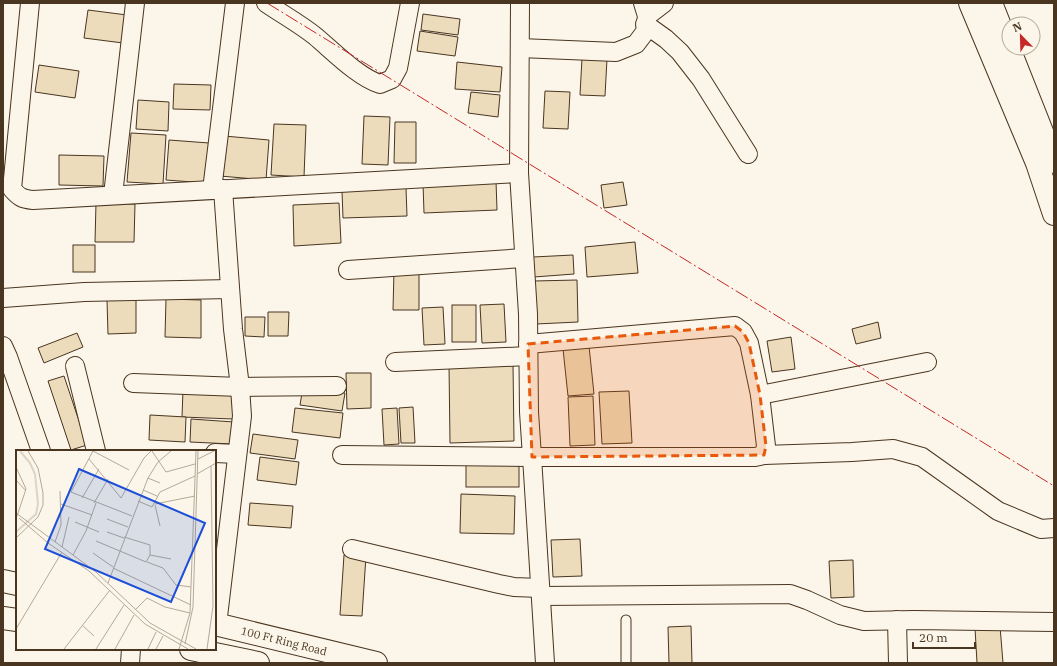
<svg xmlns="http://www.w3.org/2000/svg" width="1057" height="666" viewBox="0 0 1057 666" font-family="'IBM Plex Serif',serif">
<rect width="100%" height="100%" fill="#fbf6e9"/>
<g fill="#ecdcbc" stroke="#4a3520">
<path d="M88,10l39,5 -4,28 -39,-5z"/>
<path d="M423,14l37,5 -2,16 -37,-5z"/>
<path d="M420,31l38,6 -3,19 -38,-5z"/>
<path d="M582,58l25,1 -2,37 -25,-1z"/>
<path d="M457,62l45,5 -2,25 -45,-3z"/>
<path d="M39,65l40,6 -4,27 -40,-6z"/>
<path d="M174,84l37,1 -1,25 -37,-1z"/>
<path d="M545,91l25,1 -2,37 -25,-1z"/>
<path d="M471,92l29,3 -2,22 -30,-4z"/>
<path d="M138,100l31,2 -1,29 -32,-2z"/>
<path d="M364,116l26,1 -2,48 -26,-1z"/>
<path d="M395,122h21v41h-22z"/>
<path d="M274,124l32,1 -2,52 -33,-2z"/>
<path d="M131,133l35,2 -3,49 -36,-2z"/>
<path d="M224,136l45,4 -3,40 -46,-4z"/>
<path d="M169,140l40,3 -3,40 -40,-3z"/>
<path d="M59,155l45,1 -1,30 -44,-1z"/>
<path d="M496,181l1,29 -73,3 -1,-30z"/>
<path d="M623,182l4,23 -23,3 -3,-23z"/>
<path d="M406,188l1,28 -64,2 -1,-27z"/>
<path d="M96,203l39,1 -1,38h-39z"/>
<path d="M339,203l2,40 -47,3 -1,-41z"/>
<path d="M635,242l3,31 -51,4 -2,-30z"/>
<rect x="73" y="245" width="22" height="27"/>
<path d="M573,255l1,19 -40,3 -1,-20z"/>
<path d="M394,270h25v40h-26z"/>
<path d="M577,280l1,42 -42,2 -2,-43z"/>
<path d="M136,299v34l-28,1 -1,-34z"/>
<path d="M166,299l35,1v38l-36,-1z"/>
<path d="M504,304l2,38 -24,1 -2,-38z"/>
<rect x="452" y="305" width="24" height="37"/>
<path d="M443,307l2,37 -21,1 -2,-37z"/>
<path d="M268,312h21l-1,24h-20z"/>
<path d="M245,317h20l-1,20 -19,-1z"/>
<path d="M878,322l3,16 -25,6 -4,-15z"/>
<path d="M77,333l6,14 -39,16 -6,-15z"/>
<path d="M791,337l4,32 -23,3 -5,-31z"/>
<path d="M589,346l5,48 -26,2 -5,-47z"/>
<path d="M513,364l1,77 -64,2 -1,-78z"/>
<path d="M346,373h25v35l-24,1z"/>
<path d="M64,376l23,69 -16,5 -23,-69z"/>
<path d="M303,387l42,6 -3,18 -42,-6z"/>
<path d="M183,390l51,3 -1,26 -51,-2z"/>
<path d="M629,391l3,52 -30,1 -3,-52z"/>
<path d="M593,396l2,49 -25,1 -2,-49z"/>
<path d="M413,407l2,36h-14l-2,-35z"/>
<path d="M295,408l48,5 -3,25 -48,-6z"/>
<path d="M397,408l2,36 -15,1 -2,-36z"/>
<path d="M150,415l36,2 -1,25 -36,-2z"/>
<path d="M191,419l43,3 -2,22 -42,-2z"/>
<path d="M253,434l45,6 -3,19 -45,-6z"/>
<path d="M260,457l39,5 -3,23 -39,-5z"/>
<rect x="466" y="463" width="53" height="24"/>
<path d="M461,494l54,2 -1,38 -54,-1z"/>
<path d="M250,503l43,3 -2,22 -43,-3z"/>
<path d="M580,539l2,37 -29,1 -2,-37z"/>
<path d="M344,555l22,1 -4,60 -22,-1z"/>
<path d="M853,560l1,37 -23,1 -2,-37z"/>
<path d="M691,626l1,37h-23l-1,-36z"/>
<path d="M1000,626l3,37h-26l-2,-35z"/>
</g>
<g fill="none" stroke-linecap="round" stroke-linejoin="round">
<defs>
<path id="service" d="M626,663v-43"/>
<g id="minor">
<path d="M30,3l-18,186c7,8 10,10 21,11l486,-27"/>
<path d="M266,3c16,11 34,21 49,33 18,15 43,41 65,48l12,-5 6,-11 12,-65"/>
<path d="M520,3l-1,170 9,141 1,98 3,45 13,206"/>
<path d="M647,16l17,-13"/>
<path d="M645,24l21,15 14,13 21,27 47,75"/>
<path d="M520,48l96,4 20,-8 9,-12 2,-16 -4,-13"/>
<path d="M212,190l23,-187"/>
<path d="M113,195l22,-192"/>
<path d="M348,270l176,-12"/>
<path d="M3,298l81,-6 146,-3"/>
<path d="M528,344l207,-18 8,6 6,11 11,52"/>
<path d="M3,346l5,11 33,94"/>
<path d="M395,362l133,-6"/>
<path d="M75,366l21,85"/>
<path d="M133,383l107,4 97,-1"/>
<path d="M215,453l22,1"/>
<path d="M342,455l190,2h223l9,-2 2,-9 -6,-51 167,-33"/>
<path d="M764,455l88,-3 41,-3 29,8 76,54 43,18 13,-1"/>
<path d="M352,549l147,35 15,3 26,1"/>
<path d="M541,596l249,-2 17,6 33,15 24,6 50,-1 140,2"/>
<path d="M897,620l1,43"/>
<path d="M217,625l25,-209 -2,-29 -7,-58 -10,-140"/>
<path d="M130,663l1,-14"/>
</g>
<g id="tertiary">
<path d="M970,3l67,160 17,51"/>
<path d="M991,3l63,159"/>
</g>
<g id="primary">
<path d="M3,581l14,3"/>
<path d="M3,618l14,2"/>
<path d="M215,624l161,39"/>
<path d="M191,649l67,14"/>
</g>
</defs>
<use href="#service" stroke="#4a3520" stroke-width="11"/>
<use href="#minor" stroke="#4a3520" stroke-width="20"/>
<use href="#tertiary" stroke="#4a3520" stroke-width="24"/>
<use href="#primary" stroke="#4a3520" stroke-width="24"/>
<use href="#service" stroke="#fbf6e9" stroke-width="9"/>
<use href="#minor" stroke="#fbf6e9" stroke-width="18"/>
<use href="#tertiary" stroke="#fbf6e9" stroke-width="22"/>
<use href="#primary" stroke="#fbf6e9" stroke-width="22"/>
<path stroke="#c62828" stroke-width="1" stroke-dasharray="14 3 2 3" stroke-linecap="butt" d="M267,3l787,483"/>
</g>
<path fill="#e8590c" fill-opacity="0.2" stroke="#e8590c" stroke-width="3" stroke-dasharray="8 5" stroke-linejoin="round" d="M735,326l8,6 6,11 11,52 6,51 -2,9 -232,2 -4,-113z"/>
<g text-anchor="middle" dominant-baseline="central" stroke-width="3" stroke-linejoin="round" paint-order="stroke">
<g font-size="11" fill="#4a3520" stroke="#fbf6e9">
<text transform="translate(284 641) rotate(14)">100 Ft Ring Road</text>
</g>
</g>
<g transform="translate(16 450)">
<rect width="200" height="200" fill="#fbf6e9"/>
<path fill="none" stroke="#dcd4c6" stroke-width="2" d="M0,82l20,-18 2,-10 -3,-30 -5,-11 -10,-12"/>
<path fill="none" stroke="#b4a999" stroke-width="1" d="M136,1l14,21 29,-8M73,9l32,39 23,-40 7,-7M182,9l16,-8M0,17l10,22 -9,27M113,20l-36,-19 -22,41 61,24M181,24l19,-11M132,28l12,5M0,30l10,11M127,40l14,6M66,48l17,-29M122,51l14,6 8,-15 35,-16M78,53l14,-24M45,54l31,11M139,54l40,-8M139,55l5,21M0,63l80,59 54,51 46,26M3,68l29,25 41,28 56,53 43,25M91,69l21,8M59,72l24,10M91,82l17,6M108,87l26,8v10M0,88l22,-21 5,-12v-12l-5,-25 -10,-17M80,91l50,21 4,-7 21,4M39,92l6,-17 -1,-34M46,97l7,-30M77,103l20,14M57,105l13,-24 10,-28M131,112l16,6 13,17 15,2M97,118l78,37M92,133l40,-105 10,-16 13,-11M119,160l12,-12 18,9 25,6M66,175l12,11M0,179l46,-77M169,194l8,-37 5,-156M48,199l46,-59M80,199l28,-44M99,199l19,-34M132,199l8,-17M140,199l7,-13M163,199l11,-36 6,-162M191,199l6,-43 -2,-140"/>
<path fill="#1d4ed8" fill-opacity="0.15" stroke="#1d4ed8" stroke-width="2" d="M63,19l126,54 -34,79 -126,-53z"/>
<rect width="200" height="200" fill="none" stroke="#4a3520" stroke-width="2"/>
</g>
<rect width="1057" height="666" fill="none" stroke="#4a3520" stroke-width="8"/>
<g transform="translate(1021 36) rotate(337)"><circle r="19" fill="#fbf6e9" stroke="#b4a999"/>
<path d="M0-3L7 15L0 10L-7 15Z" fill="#c62828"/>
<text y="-6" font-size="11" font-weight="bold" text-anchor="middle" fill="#4a3520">N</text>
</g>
<path d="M913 642v6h62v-6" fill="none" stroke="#4a3520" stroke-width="2"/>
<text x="919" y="642" font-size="12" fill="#4a3520" stroke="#fbf6e9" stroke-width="3" paint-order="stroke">20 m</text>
</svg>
